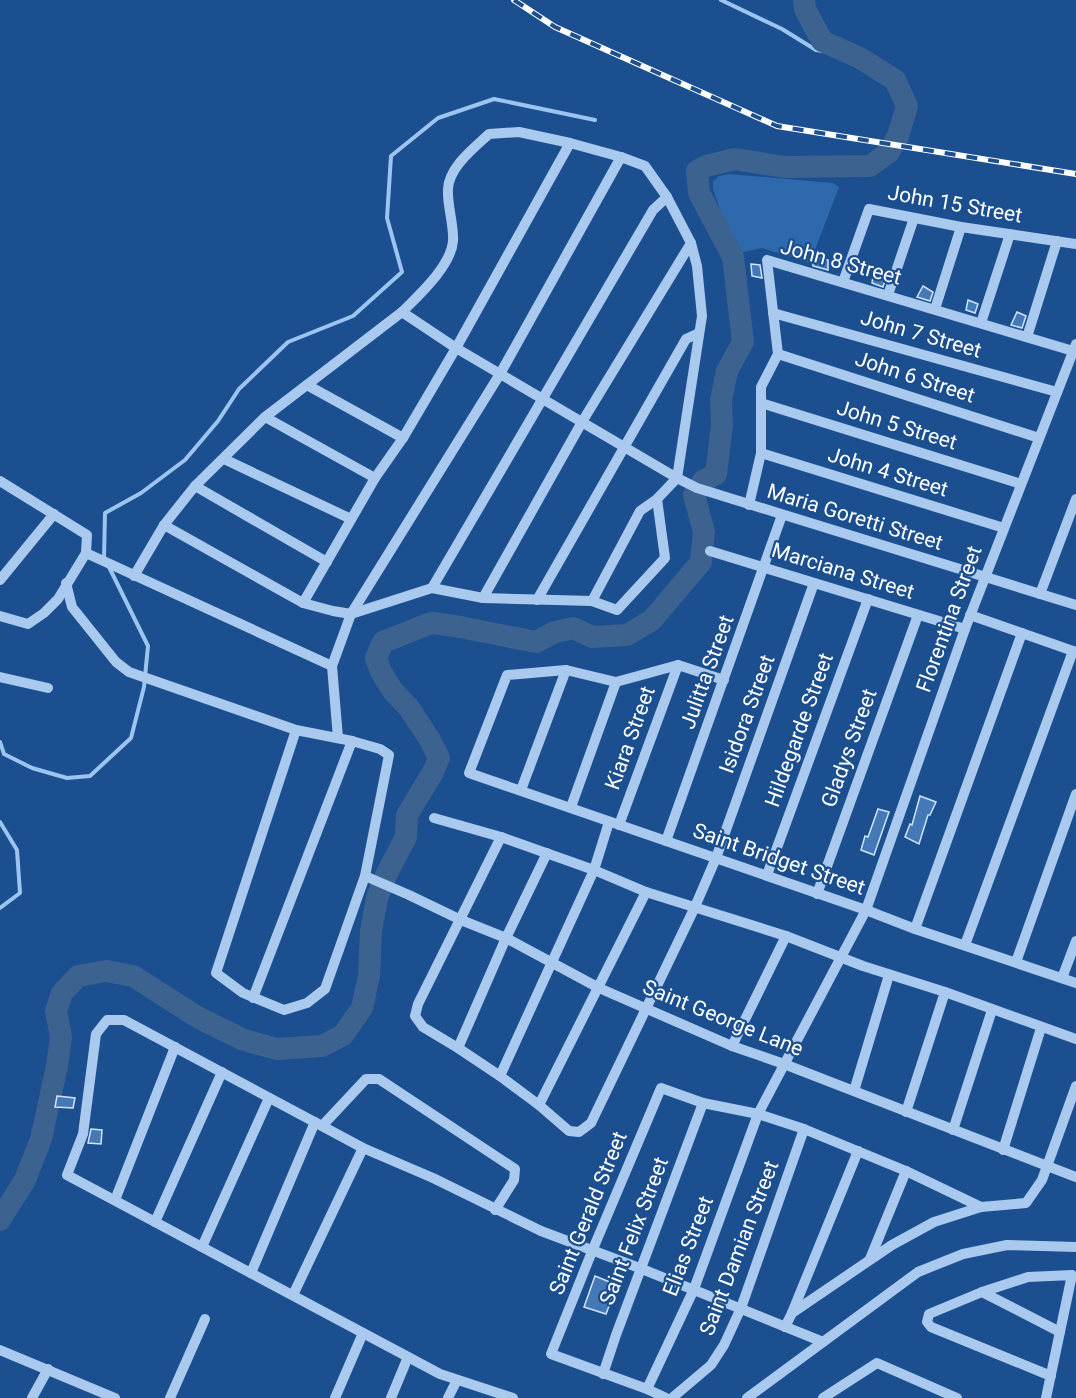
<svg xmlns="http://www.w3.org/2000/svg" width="1076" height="1398" viewBox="0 0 1076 1398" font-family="Roboto,sans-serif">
<rect width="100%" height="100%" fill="#1b4f8f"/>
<path fill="#2e69ad" d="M729,174l104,9 6,4 -29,76 -48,-15 -22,5 -10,-15 -17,-49v-8l6,-5z"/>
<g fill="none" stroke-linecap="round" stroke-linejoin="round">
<g stroke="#9cc4f0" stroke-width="4">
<path d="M721,0l61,29 34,21 40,6"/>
<path d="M104,558l1,-45 36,-20 44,-33 33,-39 21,-32 49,-47 65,-26 49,-44 -15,-54 4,-62 47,-38 56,-19 101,21"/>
<path d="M0,742l4,12 28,14 35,10 23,-2 41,-38 13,-51 4,-41 -39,-79"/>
<path d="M0,822l17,28 3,43 -20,15"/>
</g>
<path stroke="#3c6290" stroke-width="22" d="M0,1220l25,-40 16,-41 16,-73 4,-29 -5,-26 6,-18 16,-17 28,-5 27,5 66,42 45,22 33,9 45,-3 21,-11 19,-27 7,-32 2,-45 6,-33 10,-25 19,-36 1,-22 26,-43 6,-14 -9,-18 -21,-32 -16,-17 -12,-19 -5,-14 7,-16 48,-19 24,3 81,16 19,-10 18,-4 19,9 35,-2 25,-15 49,-58 3,-30 -10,-37 9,-14 13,-7 6,-49 -1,-25 6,-29 16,-29 -10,-85 -34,-64 -2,-22 9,-5 29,-7 49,8 86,-1 19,-14 9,-16 9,-30 -12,-26 -35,-22 -38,-17 -17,-32 -1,-9"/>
</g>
<g fill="#4478b7" stroke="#cfe3fa" stroke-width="1.5">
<path d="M813,256l15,4v10l-15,-4z"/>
<path d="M751,264l9,1 2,13 -10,-2z"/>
<path d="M874,270l12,7 -3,10 -11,-4z"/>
<path d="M923,286l10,6 -3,9 -13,-4z"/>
<path d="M968,300l10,4 -3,9 -9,-3z"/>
<path d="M1017,312l9,4 -4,12 -11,-3z"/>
<path d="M920,796l16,6 -6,13h-2l-9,29 -14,-7 5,-13 2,1z"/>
<path d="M878,809l11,3 -15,43 -13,-5 4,-14 3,1z"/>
<path d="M57,1096l18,2 -2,10 -18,-1z"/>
<path d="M91,1129l11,1 -1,14 -13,-1z"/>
<path d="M595,1276l22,9 -11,29 -22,-7z"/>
</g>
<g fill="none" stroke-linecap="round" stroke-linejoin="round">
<g stroke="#a9c9ee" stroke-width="10">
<path d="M843,282l26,-73 92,18 115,17"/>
<path d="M888,295l26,-77"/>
<path d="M935,309l26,-82"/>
<path d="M402,312l54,36 221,130 20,10 379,117"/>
<path d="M773,313l284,79"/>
<path d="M981,323l29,-89"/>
<path d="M1027,337l30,-96"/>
<path d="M778,354l261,84"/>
<path d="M307,385l96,53"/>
<path d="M761,403l260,81"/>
<path d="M265,417l110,61"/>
<path d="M761,453l243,75"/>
<path d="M224,459l127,60"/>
<path d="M0,481l87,54 -1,18 -28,46 -14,14 -16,11 -28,-8"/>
<path d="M195,486l132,76"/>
<path d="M749,505l12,-52v-66l17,-33 -11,-94 306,91"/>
<path d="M164,525l139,78 30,8 18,3 81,-26 51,10 109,3 25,9 48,-52 -8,-59"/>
<path d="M710,551l255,78"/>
<path d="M86,553l246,113"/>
<path d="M134,576l30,-51 31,-39 70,-69 137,-105c17,-17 49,-46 51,-71 1,-17 -6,-35 -5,-52 1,-22 26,-41 41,-55l30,-2 51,11 51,14 24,9 22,31 24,46 6,23 5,50 -25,162 -20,21 -17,12 -48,90"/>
<path d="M0,580l54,-66"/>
<path d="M66,583l6,24 44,55 13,10 167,58 56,11 28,8 9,6 -24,121 -40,113 -18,14 -23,7 -41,-17 -27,-20 80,-243"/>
<path d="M432,588l221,-378 14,-13"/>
<path d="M1040,594l36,-95"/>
<path d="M483,598l99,-176 109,-179"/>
<path d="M537,600l149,-261 13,-6"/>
<path d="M303,603l72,-125 28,-40 53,-90 114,-205"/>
<path d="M970,615l106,37"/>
<path d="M0,677l48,11"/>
<path d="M724,680l-46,-15 -62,17 -50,-12 -59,5 -38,98 397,137 49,19 161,54"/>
<path d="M338,738l-6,-72 19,-52 149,-240 121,-217"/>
<path d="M521,790l45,-120"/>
<path d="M571,807l45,-125"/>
<path d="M434,818l67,19 93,33 52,22 140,44 77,30 82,26 131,47"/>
<path d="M619,825l59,-160"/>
<path d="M501,837l-83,167 -3,12 8,11 35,21 42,28 39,29 30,26 10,1 12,-9 103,-214 22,-51 98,-275"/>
<path d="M666,841l116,-326"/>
<path d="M767,875l101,-276"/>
<path d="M365,876l44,19 52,25 45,18 93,50 133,58 52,18 292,113"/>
<path d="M817,894l101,-279"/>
<path d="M915,929l107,-296"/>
<path d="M965,945l108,-294"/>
<path d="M1016,962l60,-168"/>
<path d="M1062,978l14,-37"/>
<path d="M253,998l99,-257"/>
<path d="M732,1046l54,-110"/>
<path d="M458,1048l48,-110 41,-85"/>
<path d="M500,1076l94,-206 15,-48"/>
<path d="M854,1091l35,-116"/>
<path d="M539,1105l107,-213"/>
<path d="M906,1112l39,-120"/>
<path d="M322,1126l44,-47h13l136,90 -1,11 -19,30"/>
<path d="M953,1130l39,-120"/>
<path d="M1003,1150l38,-122"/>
<path d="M115,1200l60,-153"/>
<path d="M155,1222l67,-150"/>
<path d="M202,1247l67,-149"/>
<path d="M870,1259l36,-88"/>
<path d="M251,1273l64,-151"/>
<path d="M982,1292l78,40"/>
<path d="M293,1295l70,-147"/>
<path d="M792,1313l66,-162"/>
<path d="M785,1327l7,-14 100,-68 42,-23 47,-15 45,-4 16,-23 34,-94"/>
<path d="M0,1350l115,48"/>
<path d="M603,1374l13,-39 87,-232"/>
<path d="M647,1389l47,-100 64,-175 108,-204 99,-281 111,-285"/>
<path d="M32,1398l16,-29"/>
<path d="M170,1398l35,-79"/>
<path d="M335,1398l28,-65"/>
<path d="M391,1398l17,-41"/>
<path d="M448,1398l9,-18"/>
<path d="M513,1398l-73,-24 -373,-199 16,-41 13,-100 11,-14h17l239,128 70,30 108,53 101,38 181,73"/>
<path d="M666,1398l-19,-9 -96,-35 42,-105 68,-161 42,15 55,11 46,15 102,42 75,36"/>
<path d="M672,1398l39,-33 13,-20 17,-37 63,-179"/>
<path d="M747,1398l171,-126 45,-18 44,-9 69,2"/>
<path d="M823,1398l54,-35 80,35"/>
<path d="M1046,1398c9,-41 17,-82 26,-123l-44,2 -46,15 -53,22 -2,8 4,5 120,49"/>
</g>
<defs>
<path id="rail" d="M514,0l41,27 222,99 299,48"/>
</defs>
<use href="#rail" stroke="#fff" stroke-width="6"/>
<use href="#rail" stroke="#1b4f8f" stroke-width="4" stroke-dasharray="11" stroke-linecap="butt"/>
</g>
<g text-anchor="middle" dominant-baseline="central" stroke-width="4.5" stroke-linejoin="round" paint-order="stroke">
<g font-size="21" fill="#fff" stroke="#1b4f8f">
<text transform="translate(955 204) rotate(10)">John 15 Street</text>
<text transform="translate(841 262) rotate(15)">John 8 Street</text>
<text transform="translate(921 334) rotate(16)">John 7 Street</text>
<text transform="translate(915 377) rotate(18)">John 6 Street</text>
<text transform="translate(897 425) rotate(17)">John 5 Street</text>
<text transform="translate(888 472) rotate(17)">John 4 Street</text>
<text transform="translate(855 517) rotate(17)">Maria Goretti Street</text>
<text transform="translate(843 571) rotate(17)">Marciana Street</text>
<text transform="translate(949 619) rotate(-70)">Florentina Street</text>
<text transform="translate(707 672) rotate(-70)">Julitta Street</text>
<text transform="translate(747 714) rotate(-70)">Isidora Street</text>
<text transform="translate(799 730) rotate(-70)">Hildegarde Street</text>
<text transform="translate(630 738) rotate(-70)">Kiara Street</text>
<text transform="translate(849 748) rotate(-70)">Gladys Street</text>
<text transform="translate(779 859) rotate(19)">Saint Bridget Street</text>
<text transform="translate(723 1018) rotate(22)">Saint George Lane</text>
<text transform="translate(588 1213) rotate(-68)">Saint Gerald Street</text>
<text transform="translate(634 1231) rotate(-69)">Saint Felix Street</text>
<text transform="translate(688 1246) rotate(-69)">Elias Street</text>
<text transform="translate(739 1248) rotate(-69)">Saint Damian Street</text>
</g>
</g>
</svg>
